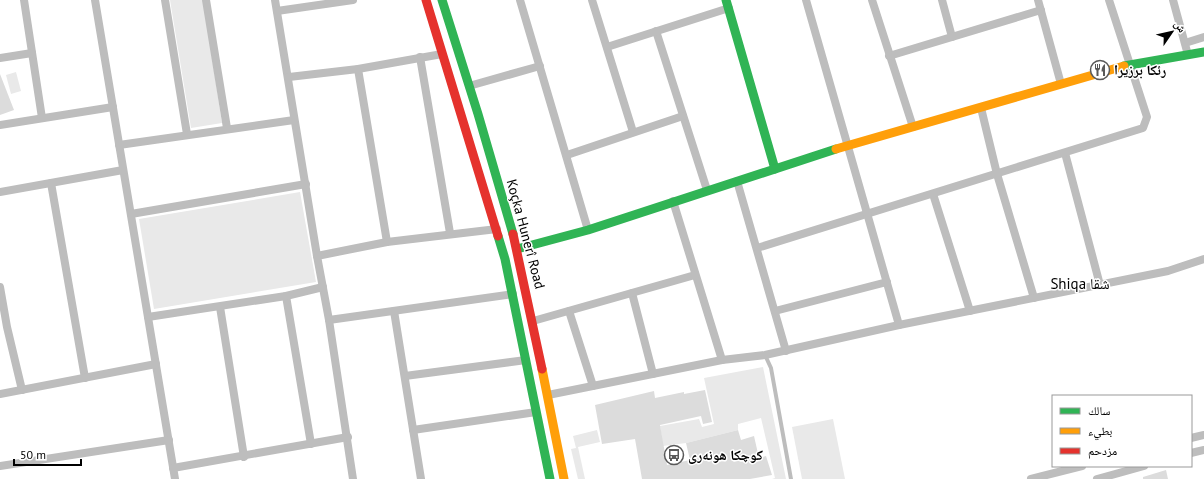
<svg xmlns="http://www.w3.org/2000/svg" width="1204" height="479" viewBox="0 0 1204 479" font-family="'PT Sans','Noto Naskh Arabic',sans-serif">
<rect width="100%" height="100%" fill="#fff"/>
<g fill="#e9e9e9">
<path d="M170,0h33l19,123 -31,5z"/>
<path d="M16,72l5,19 -10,3 -5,-19z"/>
<path d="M300,192l16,90 -162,27 -15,-90z"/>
<path d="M763,367l23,112h-14l3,-1 -14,-60 -23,6v6l-52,13 -23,3 -3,-20 39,-7 3,8 12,-3 -10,-46z"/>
<path d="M833,419l12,60h-43l-10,-52z"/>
<path d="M597,430l3,12 -22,5 7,32h-7l-7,-30 5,-1 -3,-12z"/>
</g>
<g fill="#dcdcdc">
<path d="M0,74l14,36 -14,5z"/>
<path d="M705,390l7,32 -9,2 -2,-8 -41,9 7,40 23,-5 -4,-17 52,-13 3,10 13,-4 5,22 7,-2 6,19 -22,4h-108l-7,-40 -33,5 -7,-39 59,-14 1,7 29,-6v2z"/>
<path d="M1166,470l2,9h-25v-2z"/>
</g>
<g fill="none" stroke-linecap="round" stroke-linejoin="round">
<path stroke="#bdbdbd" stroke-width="4" d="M765,355l6,13 20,111"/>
<g stroke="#bdbdbd" stroke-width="8">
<path d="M24,0l18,118"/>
<path d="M95,0l80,479"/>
<path d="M165,0l22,134"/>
<path d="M206,0l21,128"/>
<path d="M275,0l42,256 12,64 24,159"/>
<path d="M520,0l68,230"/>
<path d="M592,0l41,132"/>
<path d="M872,0l41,127"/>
<path d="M942,0l10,37"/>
<path d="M1038,0l23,84"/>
<path d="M1173,0l15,55"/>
<path d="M277,11l76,-11"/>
<path d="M656,31l51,159"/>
<path d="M1185,43l19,-6"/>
<path d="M607,47l122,-39"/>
<path d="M889,56l152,-46"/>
<path d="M420,57l30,176"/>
<path d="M0,58l32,-5"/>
<path d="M358,69l29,173"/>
<path d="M289,77l69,-8 84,-15"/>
<path d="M469,86l71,-20"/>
<path d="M981,108l16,66 37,124"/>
<path d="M0,125l113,-18"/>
<path d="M119,145l175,-25"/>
<path d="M1065,153l35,132"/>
<path d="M567,155l116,-39"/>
<path d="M737,181l49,170"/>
<path d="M51,183l34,195"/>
<path d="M0,192l123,-22"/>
<path d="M933,194l37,117"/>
<path d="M673,201l49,159"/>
<path d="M131,214l175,-30"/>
<path d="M757,248l386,-120 4,-11 -38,-117"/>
<path d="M317,256l70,-14 110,-13"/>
<path d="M0,287l7,40 15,63"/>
<path d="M632,293l21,81"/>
<path d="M286,296l25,148"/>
<path d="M220,307l24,150"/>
<path d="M394,311l27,168"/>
<path d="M569,311l24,75"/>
<path d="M775,311l112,-29"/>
<path d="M148,317l138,-21 37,-9"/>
<path d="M329,320l184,-26"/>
<path d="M533,321l162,-46"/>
<path d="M899,325l269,-54 36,-12"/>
<path d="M405,376l121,-16"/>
<path d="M0,394l156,-30"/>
<path d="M548,395l174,-35 43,-5 134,-30 -93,-325"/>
<path d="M413,430l123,-18"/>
<path d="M1191,438l13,-3"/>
<path d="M1191,453l13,-3"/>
<path d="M0,466l169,-26"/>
<path d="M173,468l175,-31"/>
<path d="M1031,479l51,-13"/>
<path d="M1097,479l47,-13"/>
</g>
<g stroke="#30b455" stroke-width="9">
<path d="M442,0l36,114 35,120"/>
<path d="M726,0l49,169"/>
<path d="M1124,66l80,-14"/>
<path d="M498,236l7,23 45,220"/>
<path d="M517,249l71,-19 248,-81"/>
</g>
<g stroke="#ff9f0a" stroke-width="9">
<path d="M836,149l288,-83"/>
<path d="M542,369l22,110"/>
</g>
<g stroke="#e5322d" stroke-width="9">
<path d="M426,0l72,236"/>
<path d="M513,234l29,135"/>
</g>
</g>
<defs>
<symbol id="restaurant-ring" viewBox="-11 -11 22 22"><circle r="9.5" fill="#fff" stroke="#595959" stroke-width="1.5"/><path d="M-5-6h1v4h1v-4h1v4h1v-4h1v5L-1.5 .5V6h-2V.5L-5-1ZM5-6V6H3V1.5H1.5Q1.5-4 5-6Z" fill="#595959"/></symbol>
<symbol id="bus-ring" viewBox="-11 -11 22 22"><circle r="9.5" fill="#fff" stroke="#595959" stroke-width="1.5"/><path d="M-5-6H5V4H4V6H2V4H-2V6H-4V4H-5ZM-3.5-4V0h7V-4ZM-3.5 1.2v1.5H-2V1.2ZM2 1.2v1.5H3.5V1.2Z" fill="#595959"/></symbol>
</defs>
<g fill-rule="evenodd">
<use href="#restaurant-ring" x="1089" y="59" width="22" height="22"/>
<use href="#bus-ring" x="663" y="444" width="22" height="22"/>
</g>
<g text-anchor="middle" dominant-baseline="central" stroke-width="3" stroke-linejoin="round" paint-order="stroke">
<g font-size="14" font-weight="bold" fill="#000" stroke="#fff" text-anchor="start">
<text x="1114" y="70">رئكا برزيرا</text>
<text x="688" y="455">كوچكا هونەری</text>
</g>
<g font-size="14" fill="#000" stroke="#fff">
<text transform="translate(526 234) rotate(75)">Koçka Hunerî Road</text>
</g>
<g font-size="15" fill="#000" stroke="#fff">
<text x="1080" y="283">Shiqa شقا</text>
</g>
</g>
<rect x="1052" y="395" width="140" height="72" fill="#ffffff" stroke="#999999"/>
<rect x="1060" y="408" width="20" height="6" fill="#30b455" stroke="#999999"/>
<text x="1088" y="415" font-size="12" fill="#000000">سالك</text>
<rect x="1060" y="428" width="20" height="6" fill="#ff9f0a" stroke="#999999"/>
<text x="1088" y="435" font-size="12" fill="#000000">بطيء</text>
<rect x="1060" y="448" width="20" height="6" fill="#e5322d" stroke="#999999"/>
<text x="1088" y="455" font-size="12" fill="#000000">مزدحم</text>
<g transform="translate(1172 32) rotate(56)" stroke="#ffffff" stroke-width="3" paint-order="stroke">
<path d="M0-3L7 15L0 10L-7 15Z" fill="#000000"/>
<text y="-6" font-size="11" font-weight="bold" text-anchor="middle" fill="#000000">ش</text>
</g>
<path d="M14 459v6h67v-6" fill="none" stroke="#000000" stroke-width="2"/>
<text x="20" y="459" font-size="12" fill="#000000" stroke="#ffffff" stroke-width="3" paint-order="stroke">50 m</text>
</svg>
